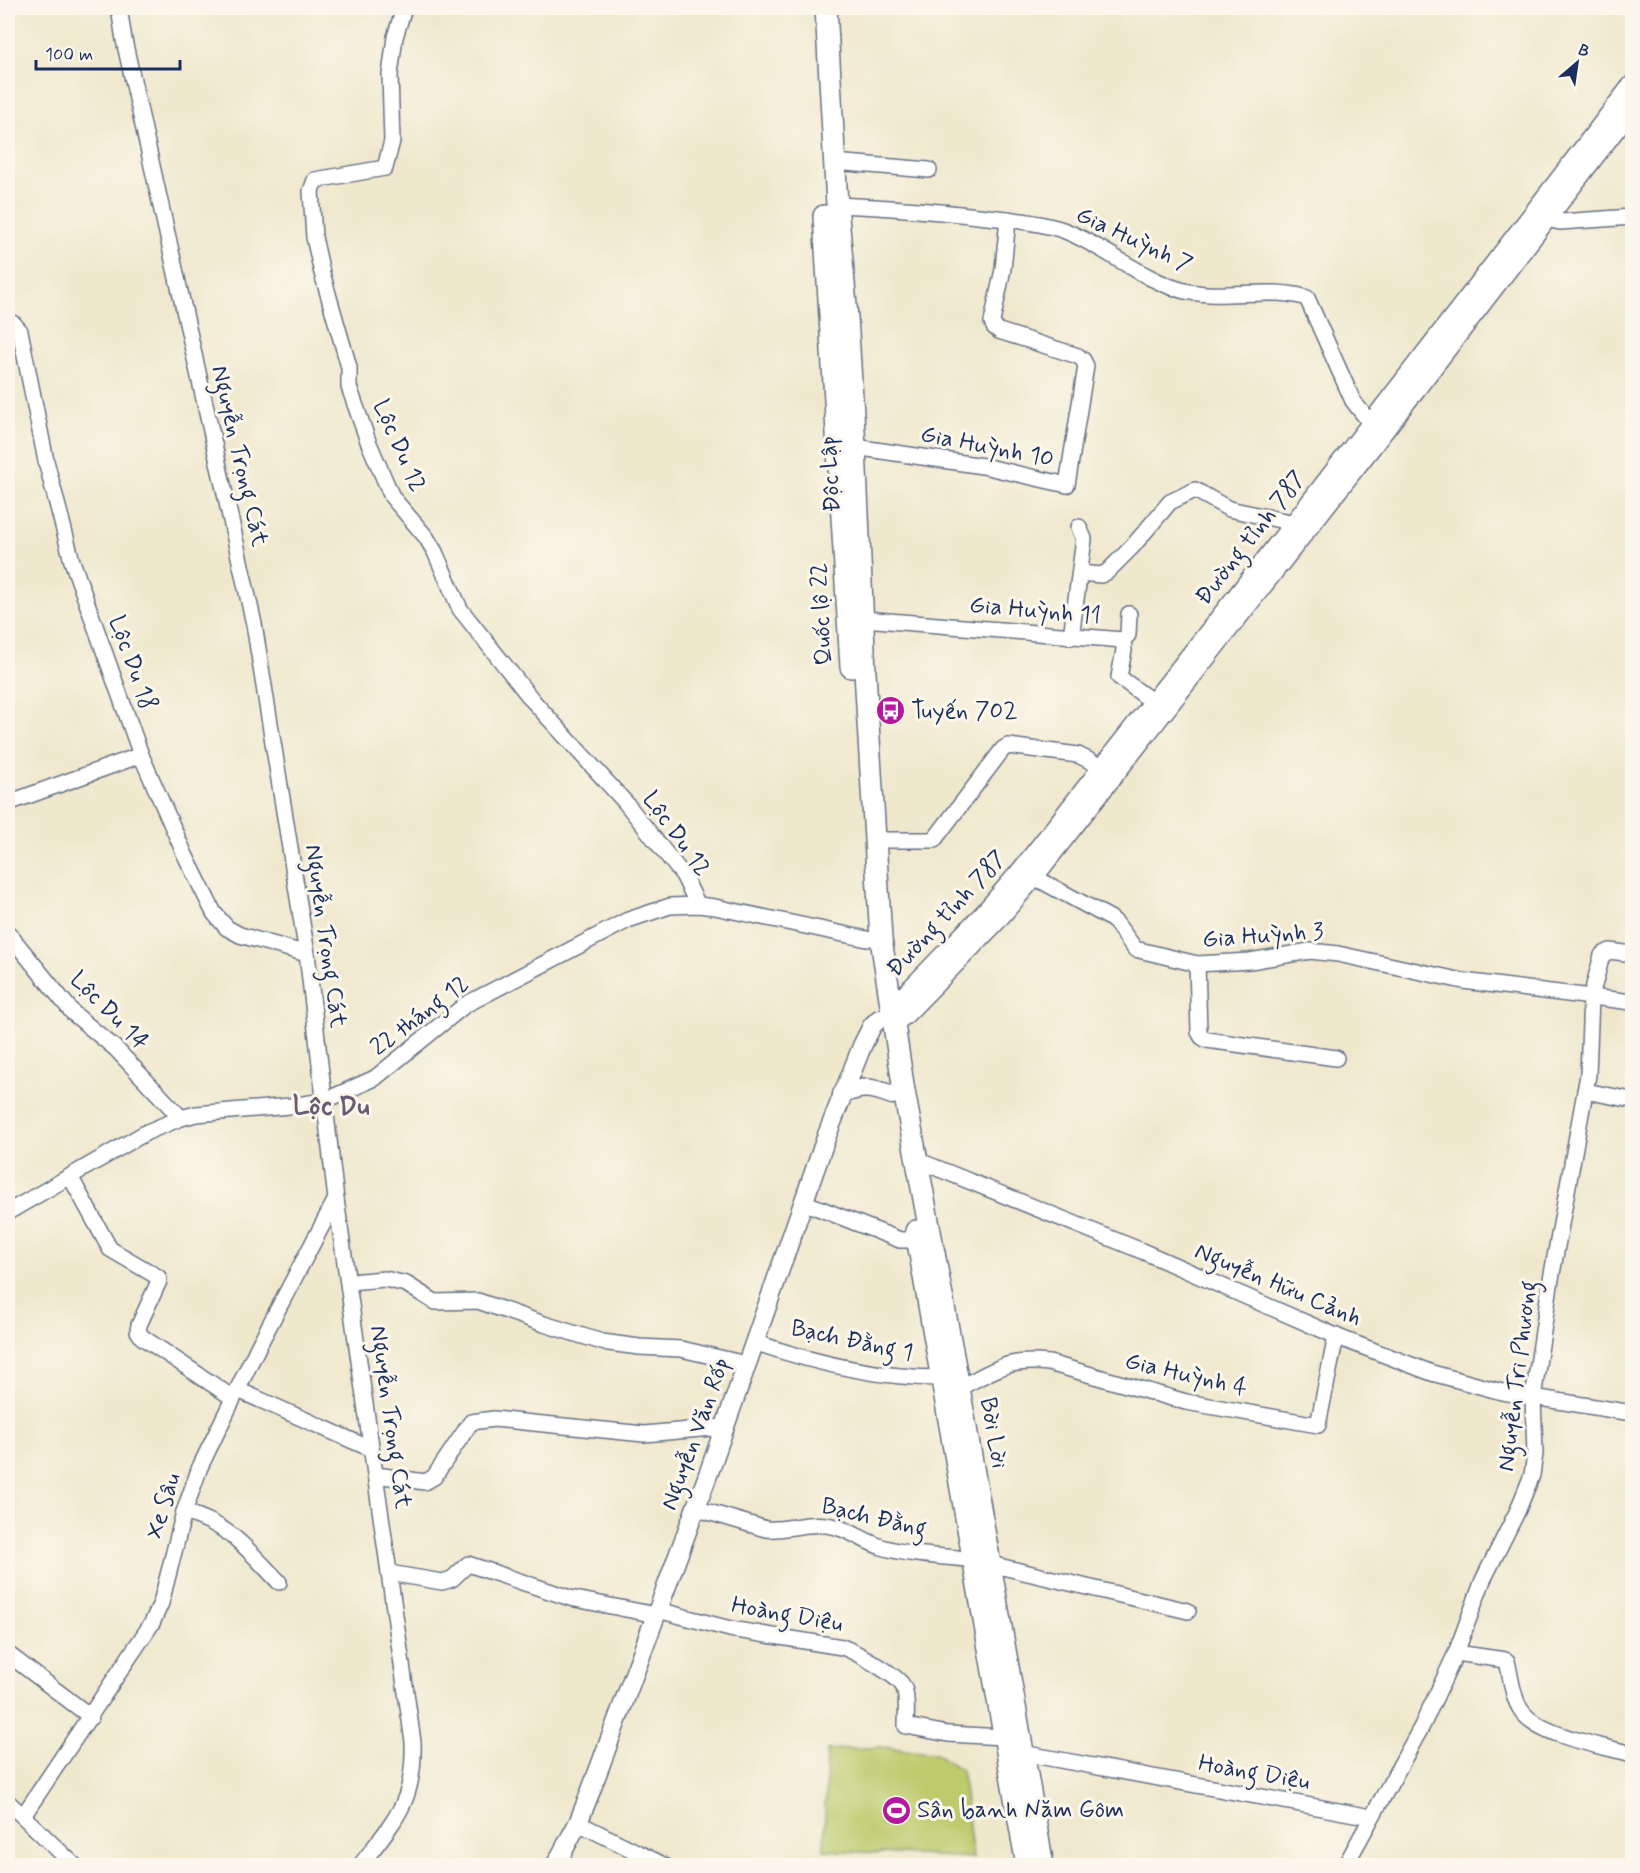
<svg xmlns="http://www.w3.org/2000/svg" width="1640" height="1873" viewBox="0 0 1640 1873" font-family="Mynerve,sans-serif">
<rect width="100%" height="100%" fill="#fbf7ec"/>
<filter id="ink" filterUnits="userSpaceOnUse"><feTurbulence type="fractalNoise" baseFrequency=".0167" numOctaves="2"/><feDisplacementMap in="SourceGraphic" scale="12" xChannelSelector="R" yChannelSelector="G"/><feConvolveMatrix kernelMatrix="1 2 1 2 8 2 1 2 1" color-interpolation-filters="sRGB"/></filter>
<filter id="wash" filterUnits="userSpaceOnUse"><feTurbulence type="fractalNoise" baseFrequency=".008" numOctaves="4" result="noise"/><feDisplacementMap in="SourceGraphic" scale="24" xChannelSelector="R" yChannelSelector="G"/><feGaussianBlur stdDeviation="1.35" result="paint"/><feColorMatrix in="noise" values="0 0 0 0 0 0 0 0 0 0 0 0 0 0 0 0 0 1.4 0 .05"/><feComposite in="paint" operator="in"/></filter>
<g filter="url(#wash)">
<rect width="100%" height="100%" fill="#f0e8cd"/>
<path fill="#bdcb6d" stroke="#6c7d66" stroke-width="1.5" d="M882,1747l55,7 25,17 11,87 -149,-8 3,-100z"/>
</g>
<g filter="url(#ink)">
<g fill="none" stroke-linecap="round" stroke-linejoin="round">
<defs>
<g id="minor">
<path d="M119,8l5,32 130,584 53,330 29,245 77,543c2,61 -18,77 -53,124"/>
<path d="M404,8l-9,29 -5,38 2,66 -7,27 -70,12 -4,11 3,46 8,36 27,94v20l19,54 24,56 34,40 9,15 25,57 73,92 92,101 58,73 15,30"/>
<path d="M834,162l95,8"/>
<path d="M837,205c50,2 100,6 150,12 22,2 55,6 76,13 40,15 82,52 122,61 39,9 85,-5 122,7l46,103 18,23"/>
<path d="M1547,219l13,3 72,-5"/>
<path d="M8,321l6,3 6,7 26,130 26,100 69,194 44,100 29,58 13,15 13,7 67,19"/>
<path d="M855,447l128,19 84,19 19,-119 -3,-6 -5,-4 -79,-25 -5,-4 -2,-5 11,-53 5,-50"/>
<path d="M1080,573l21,2 6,-3 25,-25 38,-45 25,-12 34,19 65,14"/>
<path d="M864,619l259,21"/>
<path d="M1071,637l13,-98 -5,-12"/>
<path d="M1123,640l1,10 -5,27 34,25"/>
<path d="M1123,640l5,-5 1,-21"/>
<path d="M8,803l133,-48"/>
<path d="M874,840h60l69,-91 5,-3 70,9 24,12"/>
<path d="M1034,877l76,41 6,5 19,26 62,15 53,-3 60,-10 28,3 125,27 169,21"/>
<path d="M8,933l65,80 43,36 65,69"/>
<path d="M1197,964l2,68 3,5 5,3 129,18"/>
<path d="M1585,1091l47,9"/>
<path d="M917,1160l225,91 201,88 89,34 70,19 130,21"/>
<path d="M71,1178l39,71 48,28 1,4 -20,44 -1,6 4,6 91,61"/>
<path d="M803,1202l97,38h18"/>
<path d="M8,1212l139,-80 34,-14 15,-4 94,-8 34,-5 51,-23 90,-73 163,-85 42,-14 28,-1 17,2 152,32"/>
<path d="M348,1282l37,-3 21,5 29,18 43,-1 66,23 58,18 37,5 42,2 65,15"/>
<path d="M754,1342c60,21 124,36 187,36"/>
<path d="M959,1388c36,-18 48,-30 90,-25l137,39 132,23 18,-89"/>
<path d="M238,1390l133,59"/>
<path d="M376,1475l49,7 9,-5 37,-55 23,-3 150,15 80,-7"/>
<path d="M695,1508l71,21c20,2 39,-7 60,-4 21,2 36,16 56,22 29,9 62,9 92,13"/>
<path d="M184,1512c46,13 63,37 95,70"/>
<path d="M990,1564l198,47"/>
<path d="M389,1573l53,9 10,-3 16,-15 102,34 86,17"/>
<path d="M658,1610l72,19 112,18c12,4 58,29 62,41 4,11 2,27 2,38l42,8 55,3"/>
<path d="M1456,1653l49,7"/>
<path d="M8,1654l83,63"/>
<path d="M1507,1661c4,15 5,36 14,49 16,26 83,36 111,44"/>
<path d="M1022,1753l349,64"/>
<path d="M8,1802l67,64"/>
<path d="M23,1816l129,-193 9,-20 23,-91 16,-45 59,-122 77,-146"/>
<path d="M578,1823l87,43"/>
<path d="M1345,1866l77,-140 34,-73 27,-73 34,-68 15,-37 3,-21 -2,-56 17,-113 38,-210 3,-78 11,-42 8,-4 22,3"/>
</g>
<g id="major">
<path d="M892,1008l92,-95 34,-39 276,-351 338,-438"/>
<path d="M894,1023l11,-8 90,-92 39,-46 337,-429 261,-340"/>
<path d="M842,1094c21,-8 29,-7 50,1"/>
<path d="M555,1866l23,-43 12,-30 119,-321 118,-337 35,-89 10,-20 7,-7"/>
</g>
<g id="highway">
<path d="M826,8l11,197 10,112 8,130 10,225 16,267 23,152 55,297 84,478"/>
<path d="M824,216l27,451"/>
<path d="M916,1231l111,635"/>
</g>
</defs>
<use href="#minor" stroke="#667085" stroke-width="18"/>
<use href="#major" stroke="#667085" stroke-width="21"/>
<use href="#highway" stroke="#667085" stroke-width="24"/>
<use href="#minor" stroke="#fff" stroke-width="15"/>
<use href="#major" stroke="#fff" stroke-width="18"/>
<use href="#highway" stroke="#fff" stroke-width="21"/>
</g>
</g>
<defs>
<symbol id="bus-disc" viewBox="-11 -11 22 22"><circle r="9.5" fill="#b5179e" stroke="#fbf7ec"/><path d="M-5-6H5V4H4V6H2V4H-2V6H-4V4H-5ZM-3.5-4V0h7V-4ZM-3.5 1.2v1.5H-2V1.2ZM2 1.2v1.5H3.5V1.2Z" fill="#fff"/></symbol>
<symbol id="stadium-disc" viewBox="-11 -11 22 22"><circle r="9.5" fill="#b5179e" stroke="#fbf7ec"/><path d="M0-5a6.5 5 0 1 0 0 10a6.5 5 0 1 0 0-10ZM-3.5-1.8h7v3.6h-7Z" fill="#fff"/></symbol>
</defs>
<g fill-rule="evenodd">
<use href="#bus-disc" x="874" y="694" width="33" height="33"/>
<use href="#stadium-disc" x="880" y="1794" width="33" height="33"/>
</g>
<g text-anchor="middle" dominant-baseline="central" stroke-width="6" stroke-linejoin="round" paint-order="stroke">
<g font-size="24" fill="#1b2f5e" stroke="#fbf7ec">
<text transform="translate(1134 240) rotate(25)">Gia Huỳnh 7</text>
<text transform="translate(399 446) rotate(66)">Lộc Du 12</text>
<text transform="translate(987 447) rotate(11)">Gia Huỳnh 10</text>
<text transform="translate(239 456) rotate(77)">Nguyễn Trọng Cát</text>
<text transform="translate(831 474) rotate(-93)">Độc Lập</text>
<text transform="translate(1251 538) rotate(-52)">Đường tỉnh 787</text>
<text transform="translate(1035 611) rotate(5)">Gia Huỳnh 11</text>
<text transform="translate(822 614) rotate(-93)">Quốc lộ 22</text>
<text transform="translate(132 663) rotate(70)">Lộc Du 18</text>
<text transform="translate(676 834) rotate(54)">Lộc Du 12</text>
<text transform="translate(947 914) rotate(-47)">Đường tỉnh 787</text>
<text transform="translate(325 936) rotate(82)">Nguyễn Trọng Cát</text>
<text transform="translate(1263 936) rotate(-4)">Gia Huỳnh 3</text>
<text transform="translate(109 1011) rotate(45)">Lộc Du 14</text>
<text transform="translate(420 1016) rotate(-37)">22 tháng 12</text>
<text transform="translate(1278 1285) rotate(23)">Nguyễn Hữu Cảnh</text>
<text transform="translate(852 1341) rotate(12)">Bạch Đằng 1</text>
<text transform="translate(1186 1375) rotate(13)">Gia Huỳnh 4</text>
<text transform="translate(1518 1376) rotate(-83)">Nguyễn Tri Phương</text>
<text transform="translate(390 1417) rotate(82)">Nguyễn Trọng Cát</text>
<text transform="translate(993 1433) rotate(80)">Bời Lời</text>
<text transform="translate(696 1434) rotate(-70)">Nguyễn Văn Rốp</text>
<text transform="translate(164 1506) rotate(-73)">Xe Sâu</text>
<text transform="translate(874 1518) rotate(13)">Bạch Đằng</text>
<text transform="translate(787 1615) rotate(10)">Hoàng Diệu</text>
<text transform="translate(1254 1773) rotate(10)">Hoàng Diệu</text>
</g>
<g font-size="24" fill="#1b2f5e" stroke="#fbf7ec" text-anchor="start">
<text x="911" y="711">Tuyến 702</text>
<text x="917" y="1810">Sân banh Năm Gôm</text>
</g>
<g font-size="27" font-weight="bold" fill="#685c73" stroke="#fbf7ec">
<text x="331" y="1106">Lộc Du</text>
</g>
</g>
<rect width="1640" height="1873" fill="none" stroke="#fbf7ec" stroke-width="30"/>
<g transform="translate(1577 63) rotate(29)" stroke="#fbf7ec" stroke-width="4.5" paint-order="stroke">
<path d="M0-4.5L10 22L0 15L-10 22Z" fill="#1b2f5e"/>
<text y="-9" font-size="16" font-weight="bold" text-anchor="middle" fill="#1b2f5e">B</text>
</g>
<path d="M36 60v9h144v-9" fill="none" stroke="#1b2f5e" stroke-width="3"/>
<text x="45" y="60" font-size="18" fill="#1b2f5e" stroke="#fbf7ec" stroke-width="4.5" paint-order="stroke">100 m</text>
</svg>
